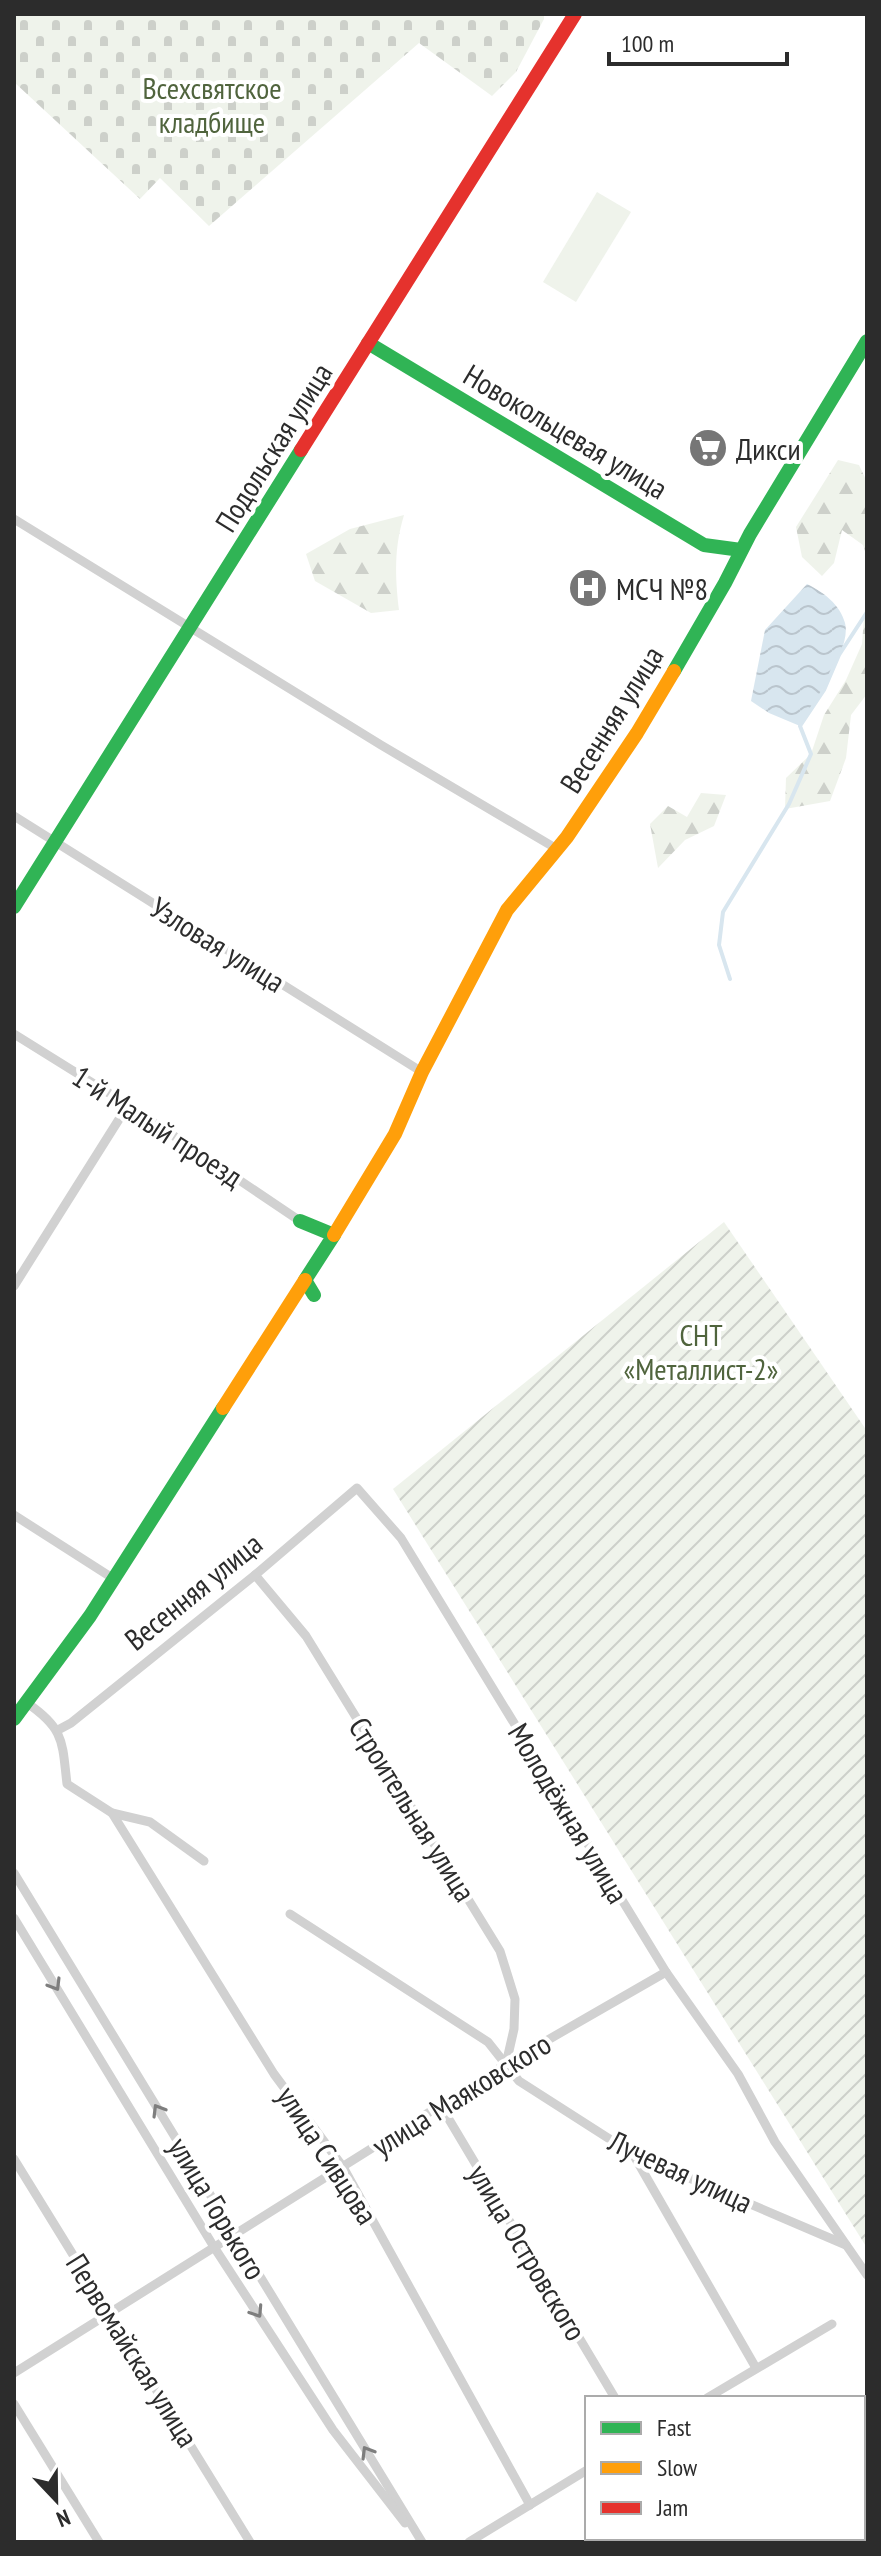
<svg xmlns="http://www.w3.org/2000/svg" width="881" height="2556" viewBox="0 0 881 2556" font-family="'PT Sans Narrow',sans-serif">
<defs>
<pattern id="forest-firs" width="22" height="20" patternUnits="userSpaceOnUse" patternTransform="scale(2)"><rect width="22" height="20" fill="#eff3eb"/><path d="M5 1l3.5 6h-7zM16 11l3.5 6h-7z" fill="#cdd0ca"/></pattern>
<pattern id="cemetery-stones" width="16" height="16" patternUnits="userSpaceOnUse" patternTransform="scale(2)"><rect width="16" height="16" fill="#eff3eb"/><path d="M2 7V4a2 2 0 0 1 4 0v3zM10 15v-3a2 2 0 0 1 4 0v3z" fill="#cdd0ca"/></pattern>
<pattern id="garden-furrows" width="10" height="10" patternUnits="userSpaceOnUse" patternTransform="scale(2)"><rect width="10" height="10" fill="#eff3eb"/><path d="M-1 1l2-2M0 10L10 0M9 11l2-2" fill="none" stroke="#cdd0ca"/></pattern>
<pattern id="water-waves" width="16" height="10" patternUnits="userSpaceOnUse" patternTransform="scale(2)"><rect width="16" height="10" fill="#d8e6ef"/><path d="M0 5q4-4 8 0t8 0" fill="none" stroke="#bac5cd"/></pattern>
</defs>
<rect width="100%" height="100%" fill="#fff"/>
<g fill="url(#forest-firs)">
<path d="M838,460l21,5 8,17v75l-4,-12 -21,-15 -8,33 -12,13 -20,-19 -6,-30z"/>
<path d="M404,515c-10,33 -9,61 -5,95l-28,3 -56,-32 -9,-27 44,-25z"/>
<path d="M867,612v82l-16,21 -5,43 -16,43 -45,8 1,-31 25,-24 13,-39 22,-35 16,-36 2,-27z"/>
<path d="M701,793l25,2 -12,31 -29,14 -27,28 -8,-44 18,-18 19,11z"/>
</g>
<path fill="url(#cemetery-stones)" d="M14,14h530v5l-28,53 -24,24 -73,-53 -210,183 -49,-48 -20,21 -126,-117z"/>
<path fill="url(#garden-furrows)" d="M724,1222l143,209v817l-474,-759z"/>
<path fill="#eff3eb" d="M597,192l34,20 -55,90 -33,-20z"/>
<path fill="url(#water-waves)" d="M807,584c16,8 33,20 38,39 7,25 -32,83 -45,103l-31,-13 -18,-12 14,-71z"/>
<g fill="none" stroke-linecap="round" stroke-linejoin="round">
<path stroke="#d8e6ef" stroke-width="4" d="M730,979l-11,-34 4,-33 66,-108 22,-50 -11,-28 24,-36 15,-35 28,-43"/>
<g stroke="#d1d1d1" stroke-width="9">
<path d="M14,519l367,226 176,104"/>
<path d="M14,816l408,256"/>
<path d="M14,1034l114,71 172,116"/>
<path d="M14,1286l114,-181"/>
<path d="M14,1515l100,64"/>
<path d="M255,1575l51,61 194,315 15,48 -1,30 -8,35"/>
<path d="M27,1703c38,26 35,39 40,81l45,29 38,9 54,39"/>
<path d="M58,1730l13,-7 184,-148 102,-87 44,50 265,434 72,102 37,68 92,133"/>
<path d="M112,1813l162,261 69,93 187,338"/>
<path d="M14,1873l408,669"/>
<path d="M290,1914l198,128 31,39 114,73 213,91"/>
<path d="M14,1918l200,329 119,183 72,93"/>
<path d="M441,2106l174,292"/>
<path d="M633,2154l123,214"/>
<path d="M14,2159l236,383"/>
<path d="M14,2373l492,-309 160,-92"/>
<path d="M707,2398l125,-74"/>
<path d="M14,2404l85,138"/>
<path d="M469,2542l118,-72"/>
</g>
<g stroke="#30b455" stroke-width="14">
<path d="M368,343l336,202 37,5"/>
<path d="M674,671l51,-88 25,-49 117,-193"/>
<path d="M14,907l287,-457"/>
<path d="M300,1221l34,14 -29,45 9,15"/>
<path d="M14,1719l76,-103 133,-208"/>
</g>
<g stroke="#ff9f0a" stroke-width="14">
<path d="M334,1235l61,-101 27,-62 85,-162 60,-73 70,-104 37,-62"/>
<path d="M223,1408l82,-128"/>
</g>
<path stroke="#e5322d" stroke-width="14" d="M301,450l274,-436"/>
</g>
<defs><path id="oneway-chevron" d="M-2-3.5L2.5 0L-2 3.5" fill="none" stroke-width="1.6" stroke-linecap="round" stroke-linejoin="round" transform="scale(2)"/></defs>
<g stroke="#7e7e7e">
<use href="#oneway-chevron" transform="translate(55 1985) rotate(59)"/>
<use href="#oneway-chevron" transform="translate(158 2110) rotate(-121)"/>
<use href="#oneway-chevron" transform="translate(257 2312) rotate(57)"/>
<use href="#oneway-chevron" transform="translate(367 2452) rotate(-121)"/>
</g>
<defs>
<symbol id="supermarket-disc" viewBox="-11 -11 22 22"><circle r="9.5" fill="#767676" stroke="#fff"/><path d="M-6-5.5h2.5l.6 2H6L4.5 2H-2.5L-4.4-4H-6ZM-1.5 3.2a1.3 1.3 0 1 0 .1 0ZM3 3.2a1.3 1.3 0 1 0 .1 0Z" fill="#fff"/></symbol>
<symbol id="hospital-disc" viewBox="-11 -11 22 22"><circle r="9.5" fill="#767676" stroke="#fff"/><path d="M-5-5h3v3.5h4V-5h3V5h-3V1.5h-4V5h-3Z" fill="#fff"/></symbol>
</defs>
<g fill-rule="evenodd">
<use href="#supermarket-disc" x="686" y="426" width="44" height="44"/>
<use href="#hospital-disc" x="566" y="566" width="44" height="44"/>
</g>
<g text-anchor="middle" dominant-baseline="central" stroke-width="8" stroke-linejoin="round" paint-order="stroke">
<g font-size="30" fill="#50643d" stroke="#fff">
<text x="212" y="87">Всехсвятское<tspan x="212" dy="34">кладбище</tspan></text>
<text x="701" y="1334">СНТ<tspan x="701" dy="34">«Металлист-2»</tspan></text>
</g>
<g font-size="30" fill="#2c2c2c" stroke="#fff">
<text transform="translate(566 431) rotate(31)">Новокольцевая улица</text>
<text transform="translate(273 447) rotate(-58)">Подольская улица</text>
<text transform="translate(611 719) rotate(-58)">Весенняя улица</text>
<text transform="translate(218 944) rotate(32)">Узловая улица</text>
<text transform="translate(158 1126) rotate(33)">1-й Малый проезд</text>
<text transform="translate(193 1591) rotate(-39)">Весенняя улица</text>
<text transform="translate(413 1809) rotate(58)">Строительная улица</text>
<text transform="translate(569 1813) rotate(59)">Молодёжная улица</text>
<text transform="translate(461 2094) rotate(-32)">улица Маяковского</text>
<text transform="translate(328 2155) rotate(57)">улица Сивцова</text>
<text transform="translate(681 2171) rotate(25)">Лучевая улица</text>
<text transform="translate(218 2208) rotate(59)">улица Горького</text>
<text transform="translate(528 2252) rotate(59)">улица Островского</text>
<text transform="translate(133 2350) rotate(58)">Первомайская улица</text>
</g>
<g font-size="30" fill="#2c2c2c" stroke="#fff" text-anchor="start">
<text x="736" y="448">Дикси</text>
<text x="616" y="588">МСЧ №8</text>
</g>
</g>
<rect width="881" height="2556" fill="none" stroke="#2c2c2c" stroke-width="32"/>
<rect x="585" y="2396" width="280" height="144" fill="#ffffff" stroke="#ababab" stroke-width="2"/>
<rect x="601" y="2422" width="40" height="12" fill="#30b455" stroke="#ababab" stroke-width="2"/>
<text x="657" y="2436" font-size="24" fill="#2c2c2c">Fast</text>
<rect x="601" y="2462" width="40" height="12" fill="#ff9f0a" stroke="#ababab" stroke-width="2"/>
<text x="657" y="2476" font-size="24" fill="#2c2c2c">Slow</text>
<rect x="601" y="2502" width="40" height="12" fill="#e5322d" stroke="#ababab" stroke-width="2"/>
<text x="657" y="2516" font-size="24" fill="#2c2c2c">Jam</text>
<g transform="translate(56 2500) rotate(158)" stroke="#ffffff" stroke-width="6" paint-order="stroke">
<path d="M0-6L14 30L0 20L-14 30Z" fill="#2c2c2c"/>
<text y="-12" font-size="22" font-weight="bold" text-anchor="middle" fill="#2c2c2c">N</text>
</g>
<path d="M609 52v12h178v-12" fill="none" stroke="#2c2c2c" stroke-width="4"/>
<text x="621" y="52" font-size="24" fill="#2c2c2c" stroke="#ffffff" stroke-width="6" paint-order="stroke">100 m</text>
</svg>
